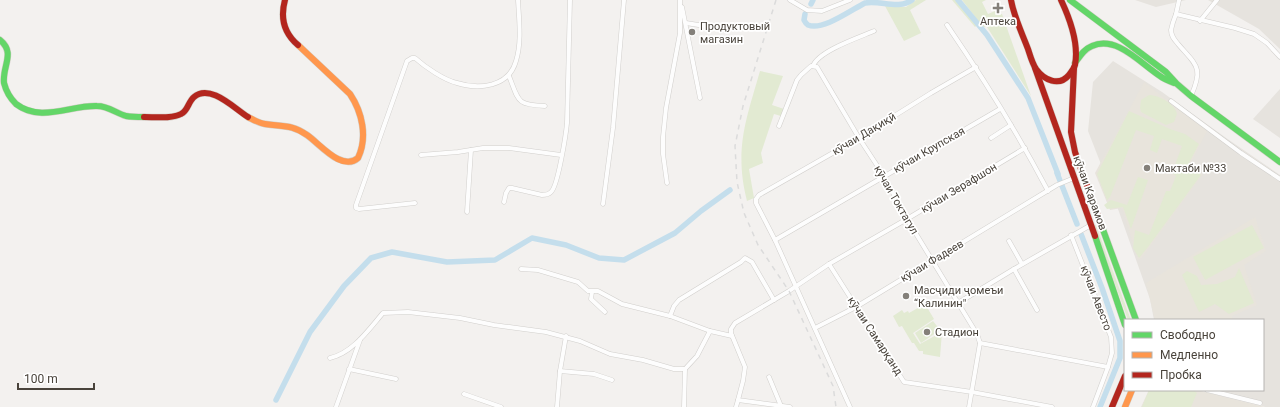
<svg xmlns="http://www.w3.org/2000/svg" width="1280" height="407" viewBox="0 0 1280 407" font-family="Roboto,sans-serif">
<rect width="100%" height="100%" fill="#f3f1ef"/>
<g fill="#e6e3de">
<path d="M1135,0h51l-30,7z"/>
<path d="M1208,0h72v49l-21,-20z"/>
<path d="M1113,61l49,31 67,48 51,35v232h-15l-44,-17h42v-70h-109l-4,-21 -37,-104 -25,-64 5,-49z"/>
<path d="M1280,89v49l-27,-19z"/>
</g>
<g fill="#e8e4dc">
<path d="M1144,82l63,49 -16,32 12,11 -61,84 -4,2 -16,-52 -12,2 -15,-37z"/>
<path d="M1255,217l11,34 -22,14 13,40 -25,11 1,4h-78l-9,-37z"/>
<path d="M1149,390h48l68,17h-124z"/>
</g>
<g fill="#e2ead2">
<path d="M916,0h10l-16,10 11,23 -17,8 -19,-35 21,1z"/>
<path d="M952,0h4l21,25 -2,2z"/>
<path d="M962,0h24l-4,2 6,12 7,-3 2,4 5,-1 29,82 -44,-69h-4z"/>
<path d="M760,71l23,5 -11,29 12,4 -3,7 -7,-2 -13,39 2,10 -14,6 5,29 -7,3c-13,-51 -1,-81 13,-130z"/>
<path d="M1149,95c10,0 26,9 28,19l-3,8 -8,3 -25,-13 -1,-4 1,-8z"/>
<path d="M1129,111l41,18 15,5 14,10 -10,19 12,12 -53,72 -9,11 -6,-10 2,-18 14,5 17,-44h4l6,-15 -4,-3 10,-27 -20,-7 -5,14 -7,-3 4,-14 -18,-6 -26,67 -3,3 -10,-26z"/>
<path d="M1138,177l10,3 -17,49 -8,-22 -16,2 -3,-4 7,-5 16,5z"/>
<path d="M1096,225l35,95h-3l-34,-94z"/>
<path d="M1252,225l12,23 -59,32 -12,-23z"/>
<path d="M1239,268l15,35 -25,11 -14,-10 -16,8 -17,-37 5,-4 10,5 4,9 16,-1 18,-7z"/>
<path d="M925,304l9,15 -21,14 7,11 22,-12 -2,25 -17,-3v-3h-4l-5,-8h-2l-10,-17 -3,1 -6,-11 9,-6 2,3 4,-2 1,2z"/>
<path d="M933,321l7,9 -19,13 -6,-10z"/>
<path d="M1149,390h44l4,3 -6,14h-49z"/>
</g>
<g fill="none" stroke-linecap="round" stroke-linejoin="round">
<g stroke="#c4deec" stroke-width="5.5">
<path d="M958,0l29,35 41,63 30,76"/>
<path d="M811,4l2,-4"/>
<path d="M805,14l-1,6c1,2 2,4 4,5 15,6 43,-15 57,-22 16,-3 33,7 47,-3"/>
<path d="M1057,173l20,51"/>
<path d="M1081,234l21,54 18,53v17l-20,49"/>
<path d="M276,400l34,-68 34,-46 27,-28 21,-6 55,10 48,-2 37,-22 34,7 33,13 25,2 51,-27 26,-22 29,-21"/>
</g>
<defs>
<g id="street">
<path d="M790,0l17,10 15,1 28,-11"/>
<path d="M1179,0l-3,14 59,14 19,6 13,9 13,14"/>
<path d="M682,7l18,91"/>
<path d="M1176,14c-2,5 -4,11 -5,16 0,6 3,9 7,14 18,21 26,23 13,52"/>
<path d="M1200,21l17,-21"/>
<path d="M686,23l25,4"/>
<path d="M947,25c37,54 71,109 101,166"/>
<path d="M813,66c5,-15 47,-29 61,-35"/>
<path d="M509,76c10,25 7,29 36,30"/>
<path d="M1171,101l70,52 39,26"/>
<path d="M779,126l18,-46 4,-5 10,-9 6,1 42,71 25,38 23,43 70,115 3,9 -11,64"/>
<path d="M991,138l20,-13"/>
<path d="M421,155l37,-3 25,-4h26l52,7"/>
<path d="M667,183l-4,-29v-17l3,-29 14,-75v-33"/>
<path d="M504,202l2,-9 3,-5h3l30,7c3,0 7,-1 9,-3 7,-6 15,-58 16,-69l3,-123"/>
<path d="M415,203l-56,6 -3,-1v-3l51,-144 5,-3h3c10,9 29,22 42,25 22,7 52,4 59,-22 6,-19 3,-41 2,-61"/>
<path d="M603,204l10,-76 11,-128"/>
<path d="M467,212l4,-62"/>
<path d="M1071,235l40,102 1,16 -4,14 -15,40"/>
<path d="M775,240l225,-131"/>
<path d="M1009,241l13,23"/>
<path d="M829,264l75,118 68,10 80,15"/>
<path d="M521,269l17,1 40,12 10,9h10l24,13 48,12 40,15"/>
<path d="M1014,269l23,41"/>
<path d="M592,292l-1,7 14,13"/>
<path d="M958,303l56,-34 77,-44"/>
<path d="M670,316l4,-10 5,-6 62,-38 4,-4 7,4 22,38"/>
<path d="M815,328l41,-21 201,-122 17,-7"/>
<path d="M980,343l128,24"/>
<path d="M330,358c23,-5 39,-29 53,-45l25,-1 52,6 34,7 52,7 34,9 30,13 33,6 31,9h11"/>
<path d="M349,369l47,10"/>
<path d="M560,371l34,3 18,6"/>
<path d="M769,377l12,29"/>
<path d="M1207,390l53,13"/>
<path d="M464,394l37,13"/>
<path d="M336,407l24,-67"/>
<path d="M557,407l3,-36 6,-35"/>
<path d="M684,407l1,-38 12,-13 13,-25 22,5"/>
<path d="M736,407l2,-7"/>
<path d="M790,407l-52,-7 5,-19 2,-14 -14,-34v-4l4,-6 54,-32 40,-27 78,-45 118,-71"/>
<path d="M850,407l-75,-167 -19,-37v-4l3,-4 100,-57 72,-45 45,-26"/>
</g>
<g id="fast">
<path d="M1070,0l96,72 11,12 14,12 89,66"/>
<path d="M0,40c16,13 2,26 4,43 2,8 6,15 12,21 25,19 54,1 81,2 11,0 19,7 29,10 6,1 12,1 18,1"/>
<path d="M1075,63c5,-7 9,-14 17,-17 25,-11 49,18 68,30 4,3 9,5 14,7"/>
<path d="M1098,216l38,104"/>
<path d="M1095,236l30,89"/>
</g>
<g id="slow">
<path d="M248,117c6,3 11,6 17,7 18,3 26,0 42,11 13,9 35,37 51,23 10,-21 4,-46 -8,-64l-52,-49"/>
<path d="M1125,407l7,-17"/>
</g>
<g id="jam">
<path d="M285,0c-5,18 -1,33 13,45"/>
<path d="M1011,0c3,17 11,33 17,49 2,6 4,14 8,20 8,11 23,18 33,6 2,-3 5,-6 6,-10 4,-21 -5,-46 -14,-65"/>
<path d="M1035,68l60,168"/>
<path d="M1074,68l-3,64 4,20 23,64"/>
<path d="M144,117c11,0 28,2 37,-3 7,-3 7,-12 13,-17 16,-14 41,12 54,20"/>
<path d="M1112,407l13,-31"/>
</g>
</defs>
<use href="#street" stroke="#d1cfcc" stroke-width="5"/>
<use href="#fast" stroke="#d2cdc6" stroke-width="7"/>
<use href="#slow" stroke="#d2cdc6" stroke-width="7"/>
<use href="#jam" stroke="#d2cdc6" stroke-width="7"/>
<use href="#street" stroke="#fdfdfd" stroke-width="4"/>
<use href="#fast" stroke="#63d668" stroke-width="6"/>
<use href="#slow" stroke="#ff974d" stroke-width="6"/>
<use href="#jam" stroke="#b3261e" stroke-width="6"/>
<path stroke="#dbdbdb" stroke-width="1.5" stroke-dasharray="5 5" stroke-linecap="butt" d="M776,0l-33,106 -8,40 2,36 7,31 14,32 31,46 44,95 3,21"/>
</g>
<g fill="#84807a" stroke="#fff" stroke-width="1.5">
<path d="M996 2h4v4h4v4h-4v4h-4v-4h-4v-4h4z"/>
<circle cx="692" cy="32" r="4"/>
<circle cx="1147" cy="168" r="4"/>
<circle cx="906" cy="296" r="4"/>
<circle cx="927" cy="332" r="4"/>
</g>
<g text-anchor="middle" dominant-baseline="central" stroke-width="3.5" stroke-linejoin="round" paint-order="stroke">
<g font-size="11" fill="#49433b" stroke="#fff" text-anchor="start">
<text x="998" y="21" text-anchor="middle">Аптека</text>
<text x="700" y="26">Продуктовый<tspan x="700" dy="13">магазин</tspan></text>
<text x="1155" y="168">Мактаби №33</text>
<text x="914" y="290">Масҷиди ҷомеъи<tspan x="914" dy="13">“Калинин"</tspan></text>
<text x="935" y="332">Стадион</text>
</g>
<g font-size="11" fill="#49433b" stroke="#fff">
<text transform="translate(864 134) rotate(-31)">кӯчаи Дақиқӣ</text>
<text transform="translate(929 150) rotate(-30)">кӯчаи Крупская</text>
<text transform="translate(959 188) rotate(-31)">кӯчаи Зерафшон</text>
<text transform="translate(1090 193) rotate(70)">кӯчаи Карамов</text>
<text transform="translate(896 200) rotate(60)">кӯчаи Токтагул</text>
<text transform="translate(932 261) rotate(-31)">кӯчаи Фадеев</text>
<text transform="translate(1096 298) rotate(69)">кӯчаи Авесто</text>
<text transform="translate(875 336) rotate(57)">кӯчаи Самарқанд</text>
</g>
</g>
<rect x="1124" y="319" width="140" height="72" fill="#ffffff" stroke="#b6b4b1"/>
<rect x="1132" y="332" width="20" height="6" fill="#63d668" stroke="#b6b4b1"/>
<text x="1160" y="339" font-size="12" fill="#49433b">Свободно</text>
<rect x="1132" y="352" width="20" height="6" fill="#ff974d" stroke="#b6b4b1"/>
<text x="1160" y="359" font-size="12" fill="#49433b">Медленно</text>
<rect x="1132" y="372" width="20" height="6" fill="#b3261e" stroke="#b6b4b1"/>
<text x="1160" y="379" font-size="12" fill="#49433b">Пробка</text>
<path d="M18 383v6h76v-6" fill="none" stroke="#49433b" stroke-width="2"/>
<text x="24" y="383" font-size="12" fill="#49433b" stroke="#ffffff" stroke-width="3" paint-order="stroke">100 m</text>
</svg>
